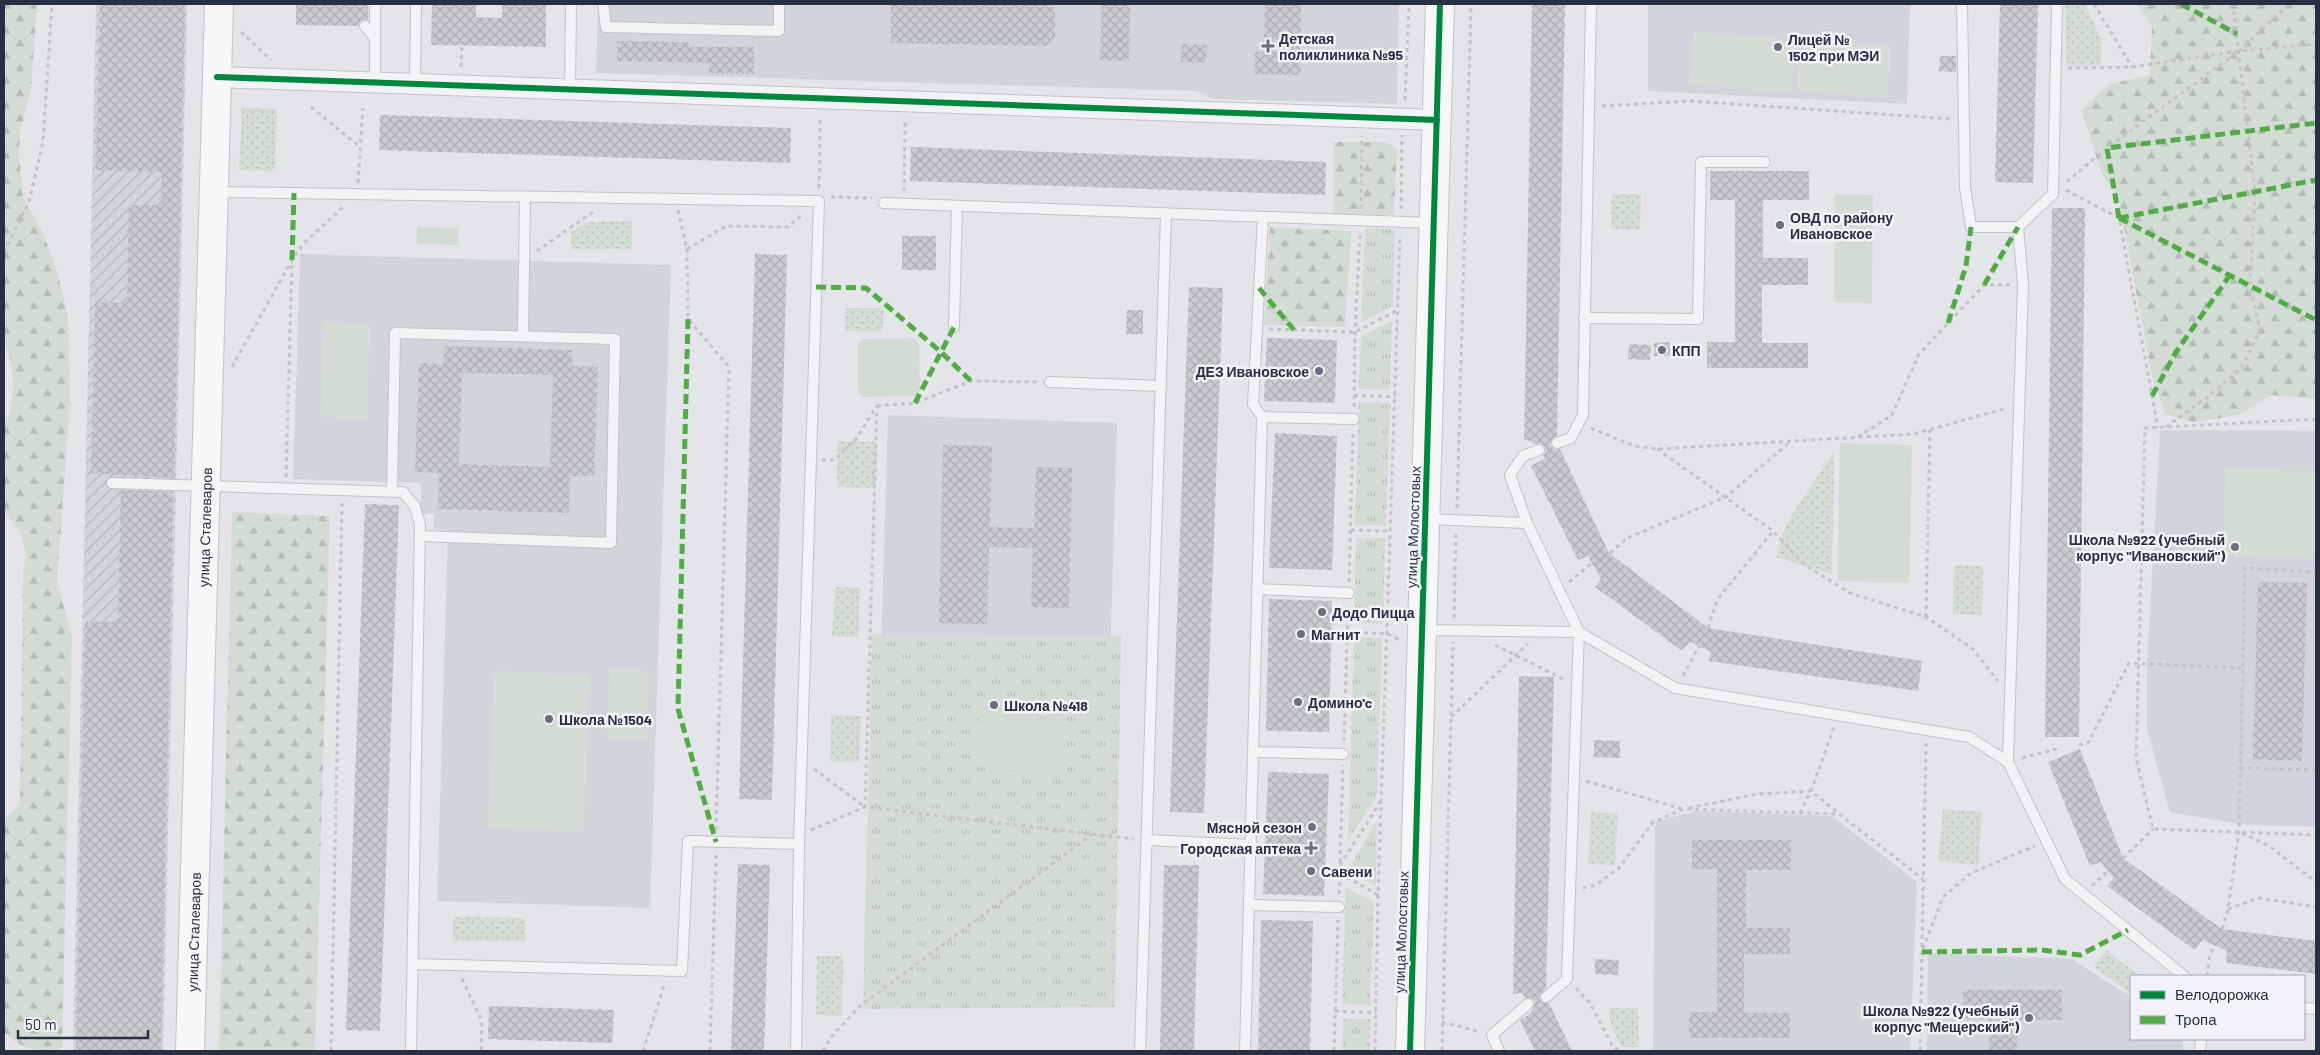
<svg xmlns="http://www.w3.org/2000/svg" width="2320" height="1055" viewBox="0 0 2320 1055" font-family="Barlow,sans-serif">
<defs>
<pattern id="industrial-furrows" width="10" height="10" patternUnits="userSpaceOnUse" patternTransform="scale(1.25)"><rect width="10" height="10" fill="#d2d4db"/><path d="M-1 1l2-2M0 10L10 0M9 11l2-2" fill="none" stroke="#b4b6bd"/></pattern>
<pattern id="grass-tufts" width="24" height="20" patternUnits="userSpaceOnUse" patternTransform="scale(1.25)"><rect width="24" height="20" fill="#d3dcd4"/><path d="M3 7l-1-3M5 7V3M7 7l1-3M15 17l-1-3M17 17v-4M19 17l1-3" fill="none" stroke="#b5bdb7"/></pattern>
<pattern id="forest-firs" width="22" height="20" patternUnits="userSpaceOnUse" patternTransform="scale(1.25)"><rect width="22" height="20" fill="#d3dcd4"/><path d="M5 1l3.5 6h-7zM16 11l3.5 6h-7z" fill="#b5bdb7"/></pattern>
<pattern id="park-dots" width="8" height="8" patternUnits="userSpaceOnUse" patternTransform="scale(1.25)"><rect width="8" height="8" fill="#d3dcd4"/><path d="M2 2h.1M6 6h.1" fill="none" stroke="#b5bdb7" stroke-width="1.8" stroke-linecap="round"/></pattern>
<pattern id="building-cross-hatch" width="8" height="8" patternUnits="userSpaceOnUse" patternTransform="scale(1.25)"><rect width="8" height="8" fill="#cacbcf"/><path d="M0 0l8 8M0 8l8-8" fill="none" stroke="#aeafb3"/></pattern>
</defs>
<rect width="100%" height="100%" fill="#e4e5e8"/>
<g fill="#d2d4db">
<path d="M598,4h801l-2,100 -184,-5 -16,-8 -601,-18z"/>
<path d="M1648,4h262l-3,100 -259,-13z"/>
<path d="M300,254l371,11 -21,643 -213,-7 11,-371 -14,-1v-15l-13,-1v-30l-128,-4z"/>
<path d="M888,415l229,8 -16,563 -230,6z"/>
<path d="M2160,430l156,1v396l-77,-3 -69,-12 -23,-82v-66z"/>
<path d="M1694,811l138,5 85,66 -7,169h-257l2,-229z"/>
<path d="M1928,953l144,6 59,38v42h52v12h-256z"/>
</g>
<path fill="url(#industrial-furrows)" d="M96,4h91l-24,1047h-90z"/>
<g fill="url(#grass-tufts)">
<path d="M1365,228l30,1 -2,77 -32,16z"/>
<path d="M1392,321l-2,69 -31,-1 2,-53z"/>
<path d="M1359,402l31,1 -4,123 -31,-1z"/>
<path d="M1356,538h29l-2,86 -29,-1z"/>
<path d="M872,634l249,2 -6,371 -252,2z"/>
<path d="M1354,637l28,1 -5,158 -29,45z"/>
<path d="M1377,820l-1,66 -28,-16z"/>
<path d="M1346,888l28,14 -4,103 -28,-1z"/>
<path d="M1343,1019h28l-1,32h-28z"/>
</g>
<g fill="url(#forest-firs)">
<path d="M4,4h33l-6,86 -11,42 -1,22 4,43 20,36 15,41 10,43 2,87 -13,178 15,54 -10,412c-21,7 -43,0 -58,-16v-212l16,-16 3,-229 3,-21 -5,-21 -17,-23v-85l6,-13 3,-22 -1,-23 -8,-27z"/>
<path d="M2137,4h179v395l-45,-4 -32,20 -45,7 -29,-8 -13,-38 -33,-175 -18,-29 -19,-62 27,-26 41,-9 2,-49z"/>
<path d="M1333,142h53l11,7 -3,66 -61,-1z"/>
<path d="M1270,227l81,4 -6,96 -81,-2z"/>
<path d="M232,512l98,4 -15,535h-96z"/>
</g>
<g fill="url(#park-dots)">
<path d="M2065,5h20l16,34v26h-35z"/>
<path d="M242,108l35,1 -2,62 -36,-1z"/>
<path d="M1612,194h29l-1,35h-29z"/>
<path d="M632,221v28h-60l-1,-17 16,-10z"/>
<rect x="845" y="308" width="38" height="23"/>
<path d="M838,441l39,1 -1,46 -39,-1z"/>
<path d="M1834,452l-2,122 -56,-17 11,-35z"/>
<rect x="4" y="552" width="1" height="230"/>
<path d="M1954,565l29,1 -1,49 -29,-1z"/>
<path d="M835,587l25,1 -2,49 -26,-1z"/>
<path d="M831,715l30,1 -2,46 -29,-1z"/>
<path d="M1943,809l39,3 -4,53 -40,-4z"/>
<path d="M1591,812l27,2 -3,51 -27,-1z"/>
<path d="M453,917l72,1v23h-72z"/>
<path d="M2106,950l34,26h-9v18l-37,-28z"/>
<path d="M817,956h26l-1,60 -26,-1z"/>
<path d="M1609,1008h29l1,39h-18l-12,-28z"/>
</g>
<g fill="#d3dcd4">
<path d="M1694,32l101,8 -5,52 -100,-8z"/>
<path d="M1801,39l90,7 -4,52 -90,-7z"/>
<path d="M1835,194l38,1 -1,108 -38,-1z"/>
<path d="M417,227l42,1 -1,17 -41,-1z"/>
<path d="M323,322l47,2 -3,94 -46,-1z"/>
<path d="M913,338l6,7 1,44 -4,7 -54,1 -4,-6v-47l5,-5z"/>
<path d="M1840,443l72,2 -3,138 -72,-2z"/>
<path d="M2226,469l90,3v87l-93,-3z"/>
<path d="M610,670l39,1 -2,69 -40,-2z"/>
<path d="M495,671l95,4 -7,157 -95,-4z"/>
<path d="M981,712l88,11 -7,54 -88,-11z"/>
</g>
<g fill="url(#building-cross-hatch)" fill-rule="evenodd">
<path d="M100,4h85l-11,474 -83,-5 4,-171 32,1 2,-98h32l1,-33 -66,-2z"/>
<path d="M296,4h72v16h-7l-3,6 -62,-1z"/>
<path d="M432,4h44v13l26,1v-14h44v43l-115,-2z"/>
<path d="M891,4h160l4,6v26l-8,10 -156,-3z"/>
<path d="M1102,4h28l-1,57 -29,-1z"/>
<path d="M1265,4h36l-1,71 -46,-1 1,-22h9z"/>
<path d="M1532,4h33l-8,432 -5,3 -2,6 5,5 5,-1 49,104 99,75 214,33 -4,30 -209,-30 2,-9 -20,-10 -10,8 -86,-63 6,-8 -13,-23 -10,4 -47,-94 14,-8 -2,-2 3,-4 -1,-5 -4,-4 -7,1 -2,-3 -8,-1z"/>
<path d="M2000,4h38l-5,179 -38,-1z"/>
<path d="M617,41l72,1v5h65v27l-45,-1v-10l-92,-2z"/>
<path d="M1182,44l25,1 -1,18 -25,-1z"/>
<path d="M1940,56h16v16l-17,-1z"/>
<path d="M380,115l411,13 -1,35 -411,-13z"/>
<path d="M911,147l415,15 -1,33 -415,-14z"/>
<path d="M1710,171h99v29h-46v58h45v27h-46v58h46v25h-101v-26h28v-142h-25z"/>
<path d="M2052,208h33l-6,529h-34z"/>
<rect x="902" y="236" width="34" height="34"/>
<path d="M755,254l32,1 -15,545 -33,-1z"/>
<path d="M1189,287l34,1 -19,525 -34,-1z"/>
<path d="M1127,310h16v24h-17z"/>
<path d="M1267,338l70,2 -2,63 -71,-2z"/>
<path d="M1670,342v14h-16v-13z"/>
<path d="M1629,344l22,1 -1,15 -22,-1z"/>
<path d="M444,346l128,4v16l26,1 -4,109h-24l-1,37 -131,-4 1,-36 -24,-1 4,-109 24,1zM462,373l91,2 -3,92 -91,-3z"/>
<path d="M1275,433l62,3 -5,134 -63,-2z"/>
<path d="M943,445l49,1 -2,81 44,1 2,-61 36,1 -3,140 -38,-1 2,-59 -44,-1 -2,77 -48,-1z"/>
<path d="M121,490l52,2 -12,559h-85l9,-429h33z"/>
<path d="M365,504l34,1 -19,526 -34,-1z"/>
<path d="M2258,582l49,1 -5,178 -49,-2z"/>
<path d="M1269,599l63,2 -3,131 -63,-1z"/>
<path d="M1519,676l35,1 -8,311 -7,10 4,5h6l23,48h-37l-15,-31 11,-7 4,-11 -4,-4h-6l-2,-5 -10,1z"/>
<path d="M1594,740l26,1v17l-26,-1z"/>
<path d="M2080,749l43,109 99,71 94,12v33l-90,-11 1,-12 -24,-11 -8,10 -88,-64 7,-8 -14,-16 -10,4 -42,-104z"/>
<path d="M1268,772l61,2 -5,122 -61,-2z"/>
<path d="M1692,840h99v30h-45v58h44v26h-46v59h46v25h-101v-26h28v-143h-25z"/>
<path d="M738,864l32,1 -6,186h-33z"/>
<path d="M1164,865h35l-5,186h-34z"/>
<path d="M1261,920l52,1 -3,130h-52z"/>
<path d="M1595,959l24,1 -1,15 -23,-1z"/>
<path d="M1963,990h99v30h-45v31h-28v-32h-26z"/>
<path d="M489,1006l125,4 -2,33 -124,-4z"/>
</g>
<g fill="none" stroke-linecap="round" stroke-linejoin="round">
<defs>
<g id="lane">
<path d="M375,4v79"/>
<path d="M603,4l3,23 173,4v-27"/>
<path d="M1962,4l3,183 6,40h47l5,58 -15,477 57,117 119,97"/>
<path d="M365,26l10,12"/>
<path d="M415,84l1,-80"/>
<path d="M570,90l1,-86"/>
<path d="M215,192l604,9 -20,643 -3,207"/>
<path d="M884,203l549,20"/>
<path d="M2018,227l35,-33 4,-190"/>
<path d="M1584,318l114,1 3,-157h64"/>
<path d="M954,327l3,-121"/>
<path d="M523,336l2,-139"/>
<path d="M1050,382l111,4"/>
<path d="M1262,417l92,2"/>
<path d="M1557,443l14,-5 12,-23 8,-411"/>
<path d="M1539,450l-16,6 -13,19 17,48 52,109 -12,347 -21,18"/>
<path d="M112,483l291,9 11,13 6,19 -9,527"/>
<path d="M392,491l3,-158 220,6 -4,204 -191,-7"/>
<path d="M1426,519l101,4"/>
<path d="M1257,589l92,4"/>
<path d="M1423,630l156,2 96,56 294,49 39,25"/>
<path d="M1254,752l89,2"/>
<path d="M1147,840l105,5"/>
<path d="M1250,905l89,2"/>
<path d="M413,964l269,7 6,-130 111,3"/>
<path d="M2304,1008l12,1"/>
<path d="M1140,1051l26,-837"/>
<path d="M1245,1051l17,-634 -9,-13 10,-187"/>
<path d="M1499,1051l-7,-16 36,-31"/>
<path d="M2200,1051l1,-12"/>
</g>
<path id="street" d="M217,77l1220,43"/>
<g id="secondary">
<path id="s1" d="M190,1051l29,-1047"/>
<path d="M1410,1051l30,-1047"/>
</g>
</defs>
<use href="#lane" stroke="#c2c3c6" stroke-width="12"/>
<use href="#street" stroke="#c2c3c6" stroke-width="22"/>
<use href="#secondary" stroke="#c2c3c6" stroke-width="30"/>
<g stroke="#c3c3c8" stroke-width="3" stroke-dasharray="4 4" stroke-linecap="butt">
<path d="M2094,4l38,63"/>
<path d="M241,32l30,28"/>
<path d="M461,67l1,-22"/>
<path d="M2068,68l64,-1 107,-16 77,-7"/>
<path d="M1405,100l4,-96"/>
<path d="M1602,106l88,-5 262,18"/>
<path d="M311,107l49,40"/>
<path d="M2067,182l40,-34 132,-97 50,-47"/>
<path d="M358,183l5,-75"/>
<path d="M819,188l1,-70"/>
<path d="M2066,190l53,28 39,210"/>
<path d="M904,191l1,-70"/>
<path d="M831,197l41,1"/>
<path d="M1361,209l1,-73"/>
<path d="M1401,209l1,-74"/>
<path d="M678,210l9,39 1,70 41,48 -13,464"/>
<path d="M687,249l39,-23 62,1 15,-13"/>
<path d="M537,251l56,-39"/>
<path d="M4,252l25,-50 14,-60 9,-138"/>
<path d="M1269,329l86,3 43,-22"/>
<path d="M232,367l60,-107 12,-17 39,-36"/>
<path d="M1354,395l41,2"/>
<path d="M877,406l38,-3 56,-22 68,1"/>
<path d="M1354,407l1,-75 5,-99"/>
<path d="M2316,419l-171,9 -9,330 17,71 163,6"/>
<path d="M2166,427l44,-32 32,-28 18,-37 -10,-44 5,-95 -22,-187"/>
<path d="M1591,428l43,18 23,3 257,-15 93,-26"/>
<path d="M1858,437l34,-22 27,-61 65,-69h27"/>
<path d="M1657,449l116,82 32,34 45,28 76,24 47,32 25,32"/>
<path d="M822,460h12l22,-21 21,-33 -12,401"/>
<path d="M286,477l6,-216"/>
<path d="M1457,508l14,-504"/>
<path d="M1351,530l40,1"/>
<path d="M1610,553l17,-15 99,-41 64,-55"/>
<path d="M1349,582l4,-152"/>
<path d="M1569,582l23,-19"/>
<path d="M1926,617l4,-187"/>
<path d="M1454,618l2,-86"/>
<path d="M1708,628l9,-28 56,-69"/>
<path d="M1348,632l40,2 12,6"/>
<path d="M1495,645l70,35"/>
<path d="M1683,676l16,-30"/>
<path d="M1451,717l77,-73"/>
<path d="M1344,741l4,-136"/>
<path d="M2079,745l9,-2 41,-80 112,5"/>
<path d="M2022,758l35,-9"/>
<path d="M2240,768l76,2"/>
<path d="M814,769l51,38"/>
<path d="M1586,781l97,28"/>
<path d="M1689,808l68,-14 54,-3 27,22"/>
<path d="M1800,813l11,-22 23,-64"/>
<path d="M811,830l54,-23 269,32"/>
<path d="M2242,833l27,13 47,36"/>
<path d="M2123,858l30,-29"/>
<path d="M1340,865l41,-64"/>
<path d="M1340,873l38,22"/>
<path d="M2092,886l16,-15"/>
<path d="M1583,888l13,-3 23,-17 34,-46 31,-13 155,5 84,65"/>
<path d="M1339,894l4,-129"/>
<path d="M2228,909l31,-11 57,9"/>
<path d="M2222,929l6,-20 11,-78 6,-263 71,4"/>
<path d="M1923,949l20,-52 28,-24 64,-27"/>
<path d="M2207,976l3,-22 5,-9"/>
<path d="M462,979l20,42 -1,30"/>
<path d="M1576,988l14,15 22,42 7,6"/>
<path d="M1335,1011l41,2"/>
<path d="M1442,1022l38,10"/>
<path d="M331,1051l11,-549"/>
<path d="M643,1051l22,-68"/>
<path d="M710,1051l6,-197"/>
<path d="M823,1051l9,-15 29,-31 232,-171"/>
<path d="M1334,1051l4,-131"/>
<path d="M1375,1051l3,-156 22,-660"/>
<path d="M1442,1051l11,-409"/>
<path d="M1920,1051l6,-309"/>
</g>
<use href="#lane" stroke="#f3f3f5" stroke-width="10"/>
<use href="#street" stroke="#f3f3f5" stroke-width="20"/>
<use href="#secondary" stroke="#f7f7f7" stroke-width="28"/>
<g stroke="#53ab47" stroke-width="5" stroke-dasharray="10 5" stroke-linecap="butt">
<path d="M2181,4l56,30"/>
<path d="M2119,218l-12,-70 209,-25"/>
<path d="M2119,218l197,102"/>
<path d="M2119,218l197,-38"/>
<path d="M292,260l2,-67"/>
<path d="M1984,285l34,-58"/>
<path d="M816,287l50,1 75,64 30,29"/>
<path d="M1259,288l35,42"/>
<path d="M688,319l-10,390 38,133"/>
<path d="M1948,323l18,-57 5,-39"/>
<path d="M2152,396l24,-44 54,-77"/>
<path d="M915,403l39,-76"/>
<path d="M1922,952l120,-2 38,5 48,-25"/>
</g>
<defs>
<g id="cycleway">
<path d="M217,77l1220,43"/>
<path d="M1410,1051l30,-1047"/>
</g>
</defs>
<use href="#cycleway" stroke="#f1f3f8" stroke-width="9"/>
<use href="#cycleway" stroke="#00873e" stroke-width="6"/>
</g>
<g fill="#6a6f7d" stroke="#f1f3f8" stroke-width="2">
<path d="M1265.5 38.5h5v5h5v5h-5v5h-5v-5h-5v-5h5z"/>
<circle cx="1778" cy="47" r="5"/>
<circle cx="1780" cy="225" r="5"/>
<circle cx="1662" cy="350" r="5"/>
<circle cx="1319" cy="371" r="5"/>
<circle cx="2235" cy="547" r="5"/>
<circle cx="1322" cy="612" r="5"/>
<circle cx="1301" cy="634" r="5"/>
<circle cx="1298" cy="702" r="5"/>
<circle cx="994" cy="705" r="5"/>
<circle cx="549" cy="719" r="5"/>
<circle cx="1312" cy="827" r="5"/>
<path d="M1308.5 840.5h5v5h5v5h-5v5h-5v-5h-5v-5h5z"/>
<circle cx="1311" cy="871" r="5"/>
<circle cx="2029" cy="1018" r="5"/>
</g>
<g text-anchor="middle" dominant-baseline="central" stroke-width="5" stroke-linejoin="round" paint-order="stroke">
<g font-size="14" font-weight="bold" fill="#292f43" stroke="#f1f3f8" text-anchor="start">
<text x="1279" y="38">Детская<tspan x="1279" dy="16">поликлиника №95</tspan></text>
<text x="1788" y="39">Лицей №<tspan x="1788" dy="16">1502 при МЭИ</tspan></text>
<text x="1790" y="217">ОВД по району<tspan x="1790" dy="16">Ивановское</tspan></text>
<text x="1672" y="350">КПП</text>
<text x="1309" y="371" text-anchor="end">ДЕЗ Ивановское</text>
<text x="2225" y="539" text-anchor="end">Школа №922 (учебный<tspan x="2225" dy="16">корпус "Ивановский")</tspan></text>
<text x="1332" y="612">Додо Пицца</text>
<text x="1311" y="634">Магнит</text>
<text x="1308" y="702">Домино'c</text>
<text x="1004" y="705">Школа №418</text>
<text x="559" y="719">Школа №1504</text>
<text x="1302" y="827" text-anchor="end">Мясной сезон</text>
<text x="1301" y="848" text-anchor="end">Городская аптека</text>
<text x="1321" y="871">Савени</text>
<text x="2019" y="1010" text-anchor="end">Школа №922 (учебный<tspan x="2019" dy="16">корпус "Мещерский")</tspan></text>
</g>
<g font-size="14" fill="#292f43" stroke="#f1f3f8">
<text stroke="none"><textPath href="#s1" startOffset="524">улица Сталеваров</textPath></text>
<text transform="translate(1413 527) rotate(-88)">улица Молостовых</text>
<text stroke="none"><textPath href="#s1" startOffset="119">улица Сталеваров</textPath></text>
<text transform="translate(1401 932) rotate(-88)">улица Молостовых</text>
</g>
</g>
<rect width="2320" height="1055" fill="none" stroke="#292f43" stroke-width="10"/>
<rect x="2130" y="975" width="175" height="65" fill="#f1f3f8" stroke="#a1a5b0"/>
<rect x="2140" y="991" width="25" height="8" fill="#00873e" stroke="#a1a5b0"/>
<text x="2175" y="1000" font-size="15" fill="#292f43">Велодорожка</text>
<rect x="2140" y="1016" width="25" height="8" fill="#53ab47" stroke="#a1a5b0"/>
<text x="2175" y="1025" font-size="15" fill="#292f43">Тропа</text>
<path d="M18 1030v8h130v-8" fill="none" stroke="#292f43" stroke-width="2.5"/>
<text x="25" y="1030" font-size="15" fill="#292f43" stroke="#f1f3f8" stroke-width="4" paint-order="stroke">50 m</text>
</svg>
